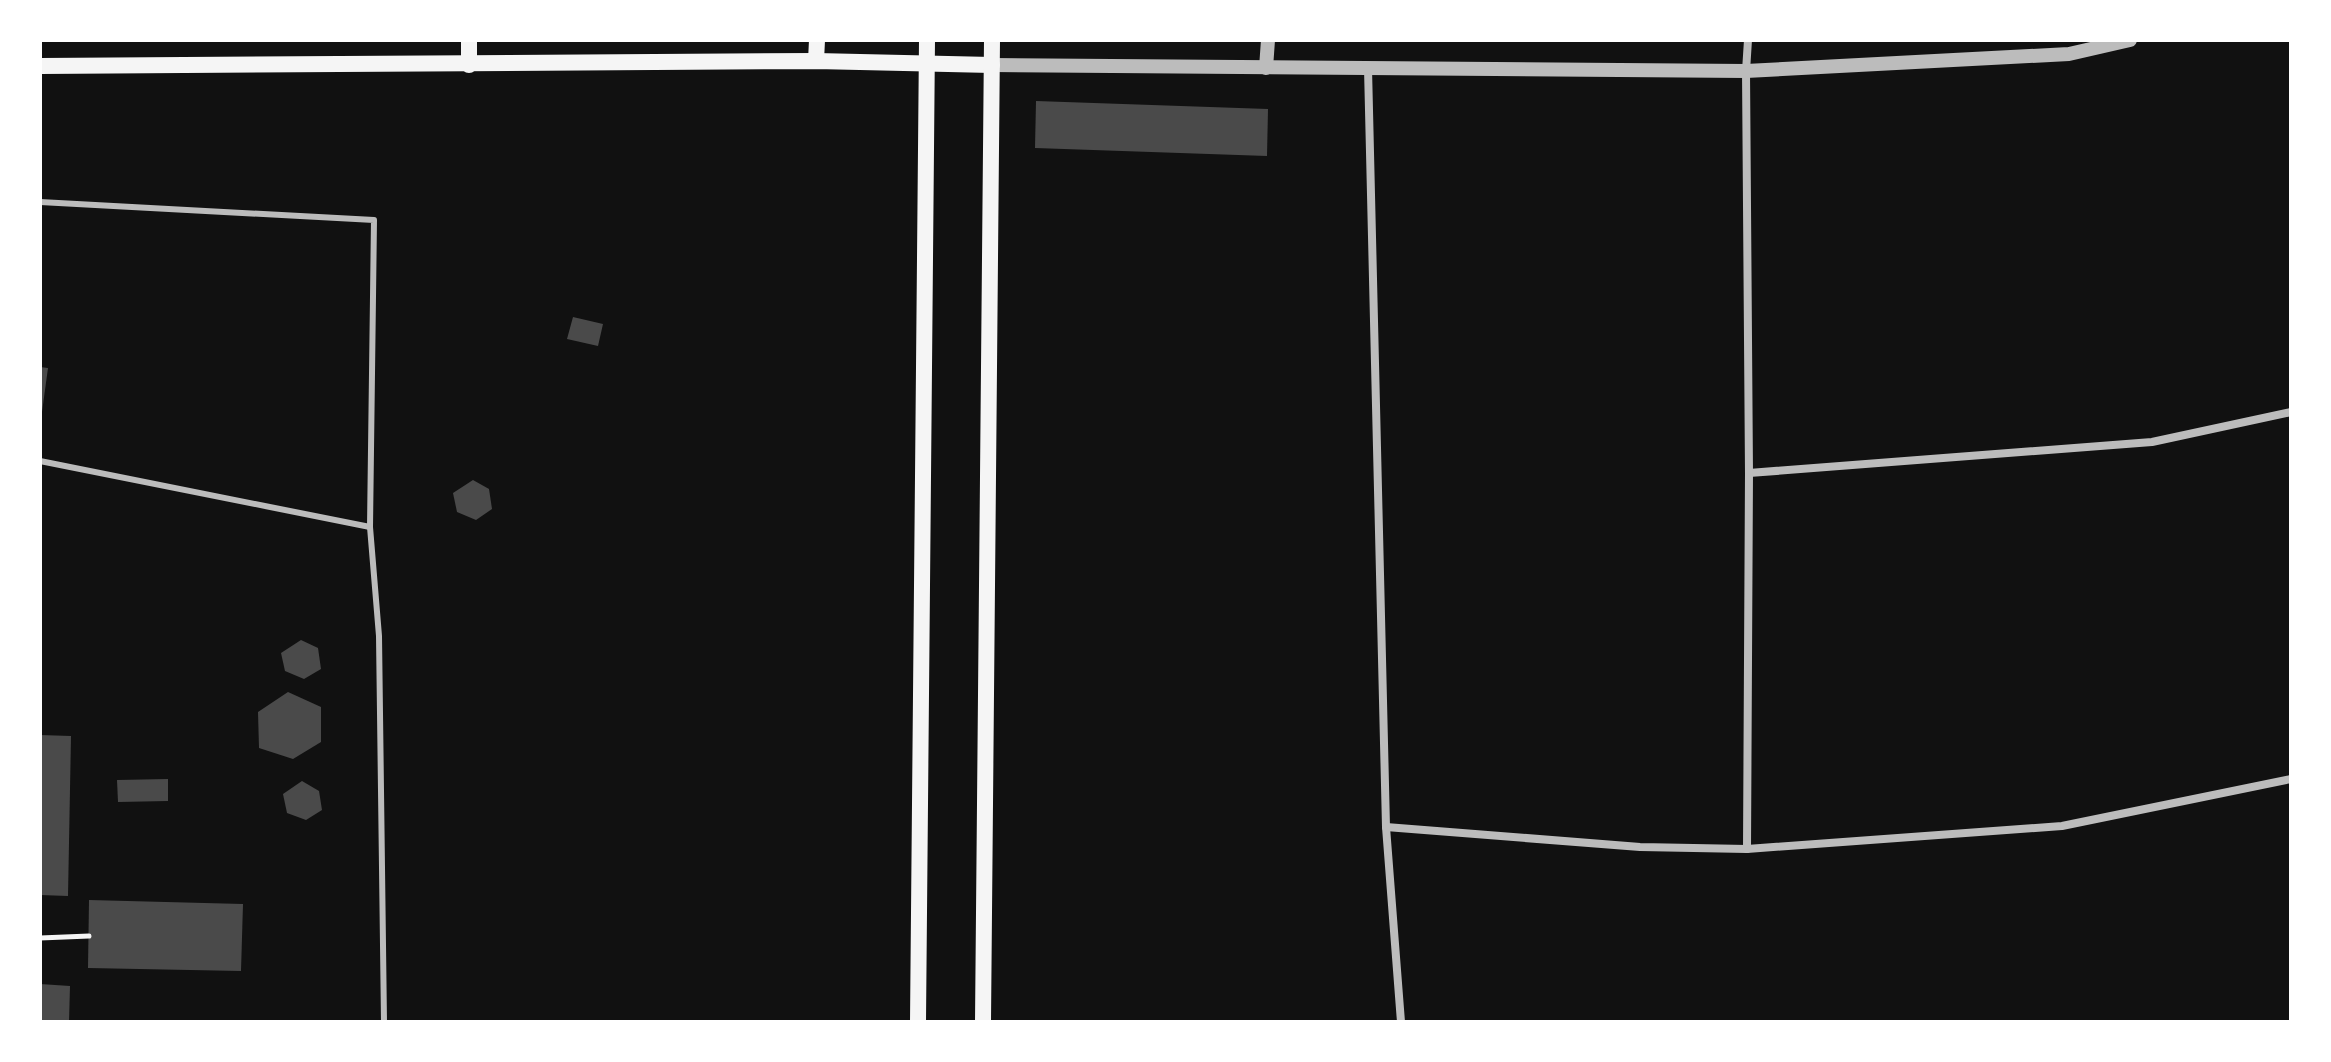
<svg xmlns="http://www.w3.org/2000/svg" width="2331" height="1062" viewBox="0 0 2331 1062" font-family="Helvetica,sans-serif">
<rect width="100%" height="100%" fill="#111"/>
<g fill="#4a4a4a">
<path d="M1036,101l232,8 -1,47 -232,-8z"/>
<path d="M573,317l30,7 -5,22 -31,-7z"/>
<path d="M40,367l8,1 -6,44h-2z"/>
<path d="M473,480l16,9 3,20 -16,11 -19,-8 -4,-19z"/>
<path d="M301,640l17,8 3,21 -17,10 -19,-8 -4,-18z"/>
<path d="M288,692l33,15v35l-28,17 -34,-11 -1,-36z"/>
<path d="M40,735l31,1 -3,160 -28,-1z"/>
<path d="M168,779v22l-50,1 -1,-22z"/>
<path d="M302,781l17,10 3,19 -16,10 -19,-7 -4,-19z"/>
<path d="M89,900l154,4 -2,67 -153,-3z"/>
<path d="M40,984l30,2 -1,36h-29z"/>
</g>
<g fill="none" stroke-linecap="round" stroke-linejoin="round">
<path stroke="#f5f5f5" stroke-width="5" d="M40,938l49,-2"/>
<g stroke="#bcbcbc" stroke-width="6">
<path d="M40,202l334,18 -4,307 9,109 5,386"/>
<path d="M40,461l330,66"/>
</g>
<g stroke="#bcbcbc" stroke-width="8">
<path d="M1368,68l18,759 15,195"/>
<path d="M1749,473l403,-31 139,-30"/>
<path d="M1386,827l254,20 107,2 315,-23 229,-47"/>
<path d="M1747,849l2,-376 -3,-402 2,-31"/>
</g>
<g stroke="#bcbcbc" stroke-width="14">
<path d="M992,65l754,6 323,-17 61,-14"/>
<path d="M1266,68l2,-28"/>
</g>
<g stroke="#f5f5f5" stroke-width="16">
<path d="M469,40v25"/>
<path d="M816,61l1,-21"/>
<path d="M40,66l776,-5 176,4"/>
<path d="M918,1022l9,-982"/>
<path d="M983,1022l9,-982"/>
</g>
</g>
<rect width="2331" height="1062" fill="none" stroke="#ffffff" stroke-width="84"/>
</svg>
